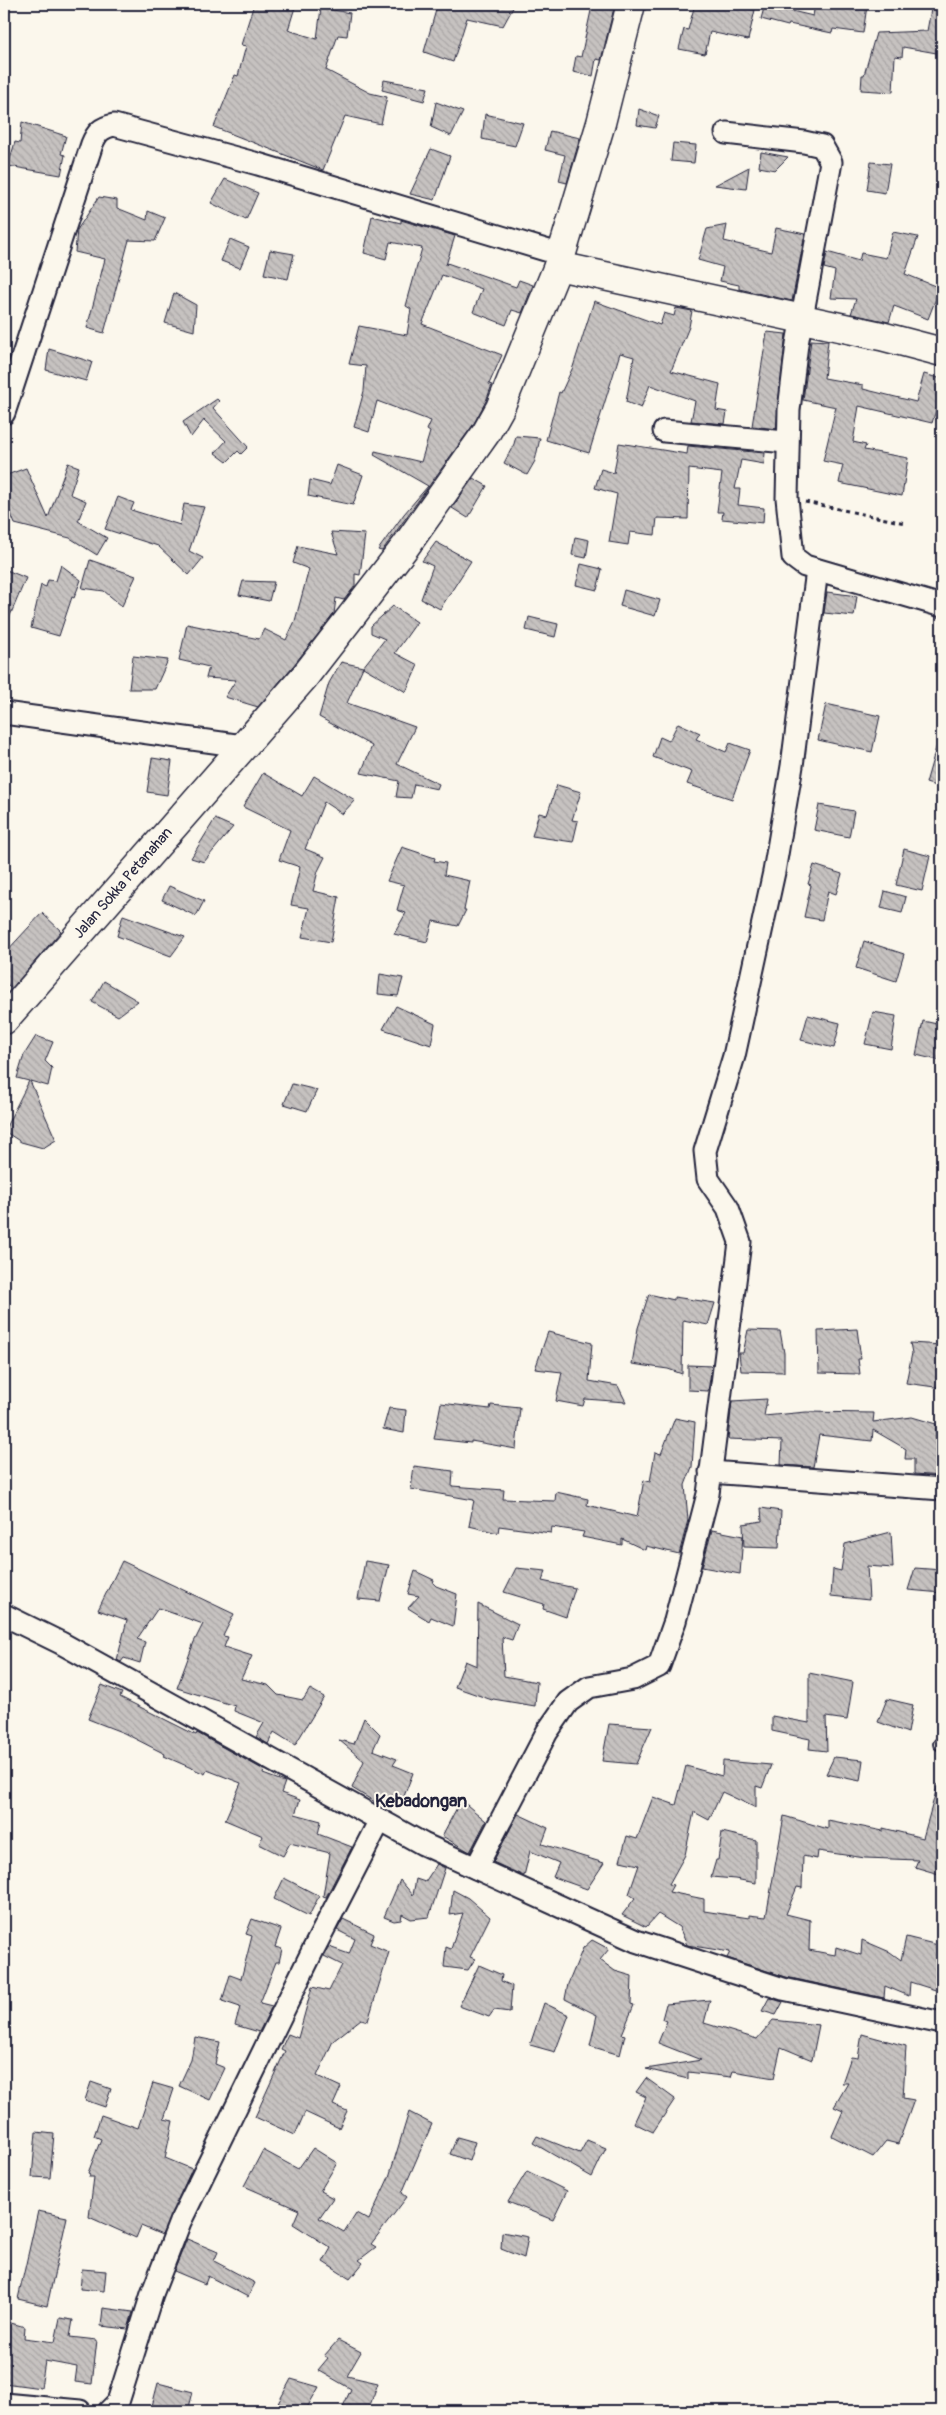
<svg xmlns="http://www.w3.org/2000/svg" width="946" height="2415" viewBox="0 0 946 2415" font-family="Pangolin,sans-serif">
<defs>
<pattern id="building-back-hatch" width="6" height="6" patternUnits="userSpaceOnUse" patternTransform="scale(1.25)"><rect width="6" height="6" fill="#c6c2c0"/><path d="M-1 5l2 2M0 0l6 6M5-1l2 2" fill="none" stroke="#aaa6a6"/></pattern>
</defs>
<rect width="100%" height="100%" fill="#fbf7ec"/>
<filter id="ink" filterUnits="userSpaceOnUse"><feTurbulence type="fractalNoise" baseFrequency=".02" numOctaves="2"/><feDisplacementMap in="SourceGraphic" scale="10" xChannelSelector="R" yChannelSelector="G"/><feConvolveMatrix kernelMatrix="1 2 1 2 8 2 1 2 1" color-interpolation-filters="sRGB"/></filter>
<g filter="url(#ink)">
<g fill="url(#building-back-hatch)" stroke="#22223b">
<path d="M254,4h42l-8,26 29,9 4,-31 29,5 -3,23 -9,-1 -12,35 44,23 17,4 -6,27 -36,-8 -22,54 -109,-43 21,-52 3,1 8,-30 -5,-1z"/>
<path d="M433,4h82l-12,22 -36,-8 -14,44 -29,-10 12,-42h-4z"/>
<path d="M598,4h17l-14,56 -5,-1 -3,17 -20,-4 3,-16 5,1 11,-51 5,1z"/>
<path d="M695,4h31l29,6 -7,30 -38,-8 -5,22 -26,-5 5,-20 4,1z"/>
<path d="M765,4h15l-1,4 34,8 2,-12 52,2 -4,27 -30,-4 -1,4 -43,-9 -1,2 -27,-7z"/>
<path d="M932,4h10v50l-39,-7 -1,10 -7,-1 -2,36 -32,-2 1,-15h2l12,-42 51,-2z"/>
<path d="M384,80l44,8 -4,13 -42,-11z"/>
<path d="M436,102l27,10 -12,24 -20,-9z"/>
<path d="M639,109l20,7 -4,12 -18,-3z"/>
<path d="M485,114l38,9 -8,23 -33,-7z"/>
<path d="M22,122l44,14 -5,18 4,1 -4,20 -53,-9 7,-24 5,1z"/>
<path d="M550,131l30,7 -13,45 -8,-2 6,-26 -20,-5z"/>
<path d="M673,143l23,2 -2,18 -23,-2z"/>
<path d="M431,149l19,7 -15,44 -25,-6z"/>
<path d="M761,152l27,5 -13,13 -16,-3z"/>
<path d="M871,162l19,2 -5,29 -18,-3z"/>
<path d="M749,167l-3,22 -31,-4z"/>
<path d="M225,179l33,14 -12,27 -35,-17z"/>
<path d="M99,197l18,3v8l30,12 1,-9 17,7 -10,23 -26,-1 -25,93 -17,-5 18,-69 -30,-7 2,-22z"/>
<path d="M372,216l29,7v-3l3,1 51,15 -9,29 1,-2 69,24 3,-7 14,5 -11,28 -10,-3 -6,15 -33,-13 9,-23 -40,-14 -20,49 80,31 -13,29 3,1 -6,16 -13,24 -91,126 -4,-1 26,-36 24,-28 -54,-31 1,-4 46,11 9,-30 -3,-2 4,-9 -54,-20 -8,31 -15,-5 10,-36 2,-25 -17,-2 10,-38 48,9 4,-26 -5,-3 16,-58 -32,-6 -4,17 -22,-6z"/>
<path d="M727,225l-3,16 47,11 5,-24 29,6 -13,67 -53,-12v-4l-19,-4 3,-14 -25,-7 9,-31z"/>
<path d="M893,232l25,5 -13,37 35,14 -12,31 -34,-13 -5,16 -38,-8 5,-15 -25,-1 4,-27 -11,-3 3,-16 32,9 2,-8 25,5z"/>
<path d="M230,239l19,8 -9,21 -19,-7z"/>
<path d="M270,250l24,4 -6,25 -24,-5z"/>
<path d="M174,293l22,12 -2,26 -29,-8z"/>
<path d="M594,301l66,24 4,-12 10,3 2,-8 16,3 -3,16 -18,44 49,13 -4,26 11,2 -2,12 -34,-3 4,-20 -45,-16 -9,23 -15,-6 8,-45 -14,-4 -31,100 -43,-13 13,-48 2,1 12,-26z"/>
<path d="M767,332l19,2 -10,95 -24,-3z"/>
<path d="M811,340l17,1 -4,37 39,7v4l53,13 8,-28 18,5v12l-10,32 -73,-17 -6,36 13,3 -2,5 44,8 -6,38 -63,-13 4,-18 -20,-4 13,-54 -33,-7z"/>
<path d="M49,349l43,13 -6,19 -40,-11z"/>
<path d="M217,399l2,2 -6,7 35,39 -7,7 -3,-3 -11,11 -12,-9 11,-12 -22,-21 -13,17 -8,-15z"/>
<path d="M516,436l24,2 -5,23 -8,14 -23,-12 10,-19z"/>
<path d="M619,443l68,11 1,-8 77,7 -1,11 -23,-4 -6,29h5l-2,16 26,3 -1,15 -41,-4 1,-7h-6l5,-39 -33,-4 -1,50 -31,-1 -2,17 -25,-3 -2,13 -19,-3 8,-48 -22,-6 6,-19 13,4z"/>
<path d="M68,463l11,4 -9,27 16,7 -8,20 29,17 -10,17 -27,-17 -55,-14 -11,-27v-21l22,-8 22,50z"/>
<path d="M337,465l26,10 -10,30 -45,-9 2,-16 20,5z"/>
<path d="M473,478l14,8 -19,32 -16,-10z"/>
<path d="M118,497l16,6 -3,7 49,15 4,-21 20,3 -15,44 14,7 -14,17 -31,-29 -53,-17z"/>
<path d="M331,532l34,2 -5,41 -5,-1v12l-11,14 -8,-2 -2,16 -41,52 -35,41 -33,-10 11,-17 -30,-2 3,-11 -30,-7 8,-36 72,15 5,-10 22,11 9,-19 14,-52 -16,-6 5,-17 40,8z"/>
<path d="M575,537l14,3 -3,18 -14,-3z"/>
<path d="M436,542l35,19 -31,48 -19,-10 12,-33 -11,-5z"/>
<path d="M90,560l46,16 -14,30 -18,-15 -22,-3z"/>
<path d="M581,564l21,5 -5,21 -21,-5z"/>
<path d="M61,565l20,15 -7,18 -2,-1 -13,39 -28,-8 10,-43 5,2 2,-7 8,1z"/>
<path d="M4,569l22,9 -22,52z"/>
<path d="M243,581l31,1 -5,19 -30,-6z"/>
<path d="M624,590l36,10 -5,16 -35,-10z"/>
<path d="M827,592l30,4 -3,20 -30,-3z"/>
<path d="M393,606l24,16 -22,31 23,12 -12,27 -43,-25 22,-28 -14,-6v-7z"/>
<path d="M529,617l29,7 -3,13 -29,-7z"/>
<path d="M133,656l35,4 -13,29h-26z"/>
<path d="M341,662l22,5 -16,36 68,24 -18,37 42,20 -2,5 -23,-5 -3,14 -15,-1 3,-16 -38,-8 11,-27 -53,-29 10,-34z"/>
<path d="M826,704l54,12 -8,36 -54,-12z"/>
<path d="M678,723l22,10 -4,6 30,13 4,-9 20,7 -18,49 -45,-15 5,-12 -39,-15 7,-20 9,4z"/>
<path d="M938,741h4v47l-16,-5z"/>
<path d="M152,758l20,3 -5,34 -20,-3z"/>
<path d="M263,773l39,23 12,-20 41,24 -13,14 -18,-12 -19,47 20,8 -7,14 -5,20 26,6 -8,45 -29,-5 7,-29 -18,-3 9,-38 -21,-7 11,-30 -47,-23z"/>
<path d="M557,785l24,7 -9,28 6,1 -5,21 -41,-6 7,-23 8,2z"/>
<path d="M819,805l35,6 -5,26 -35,-7z"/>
<path d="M215,819l18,8 -29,35 -13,-4z"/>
<path d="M402,847l33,11 -1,3 12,2 -2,12 26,6 -6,29h2l-8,16 -25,-5 -6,21 -33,-8 12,-21 -9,-3 7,-25 -17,-4z"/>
<path d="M904,849l26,7 -8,35 -26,-6z"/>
<path d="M814,865l28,9 -6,20 -8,-3 -6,29 -18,-3 7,-32 -3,-1z"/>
<path d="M169,886l35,15 -8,15 -34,-16z"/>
<path d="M885,891l21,6 -4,16 -21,-5z"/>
<path d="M42,913l19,18 -49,57 -8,-6v-16l6,-8 -5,-5z"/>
<path d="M123,915l53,19 9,3 -14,19 -54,-20z"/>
<path d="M864,941l40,13 -8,27 -40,-13z"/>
<path d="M380,974l23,4 -5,18 -20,-2z"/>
<path d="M104,981l34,20 -20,15 -26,-14z"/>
<path d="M396,1006l39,18 -4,21 -48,-16z"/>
<path d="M873,1012l23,4 -5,33 -26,-5z"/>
<path d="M808,1015l32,8 -6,25 -33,-8z"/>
<path d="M923,1021l19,4v36l-26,-6z"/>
<path d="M36,1036l17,6 -8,19 7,7 -4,18 -18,-5 26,59 -13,8 -22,-6 -17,-11 25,-50 -12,-3 7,-23z"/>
<path d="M292,1084l25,6 -10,21 -23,-7z"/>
<path d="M649,1294l25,6v-3l41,6 -7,22 -25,-5 -1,54 -14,-5 -36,-5 6,-36z"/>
<path d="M857,1329l4,30h-3l2,15 -41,-1 -1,-42z"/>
<path d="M748,1330l32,1 4,22v19l-43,-1 -2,-18h4z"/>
<path d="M548,1332l44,11 -3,38 29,5 8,16 -41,-3 -2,7 -27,-5 6,-29 -27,-3z"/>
<path d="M910,1343l32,2v43l-36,-5 6,-30z"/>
<path d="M688,1365l24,1 -4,25 -20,-1z"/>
<path d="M767,1399l-3,17 42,-4 68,1 -1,9 39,-5 24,7v26l4,2 2,24 -28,-2v-15h-9l1,-10 -33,-19 -1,11 -53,-6 -6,32 -32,-2 1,-24 -54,-2 4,-38z"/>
<path d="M441,1403l49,6 1,-4 29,3 -4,41 -45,-8v2l-37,-4z"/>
<path d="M389,1408l17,2 -2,23 -21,-4z"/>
<path d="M675,1418l20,4 -3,45 -7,18 3,35 -9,34 -33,-8 -1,4 -23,-11v6l-40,-8 2,-5 -32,-5 -1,6 -52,-7 -1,7 -29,-7 5,-26 -63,-11 3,-23 39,5 -1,15 52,4 -1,9 52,2 1,-9 32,7 -1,6 50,12 7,-37 6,2 5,-30 6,2z"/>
<path d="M761,1508l20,3 -2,37 -35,-1 -1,-23 19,-3z"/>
<path d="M712,1530l31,6 -3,38 -38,-7z"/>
<path d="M891,1532l2,36 -26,-2 2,34 -38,-4 2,-27 8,2 4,-27z"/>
<path d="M122,1561l112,53 -11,22 5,1 -4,10 28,9 -11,23 27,6 10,10 25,5 7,-11 14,8 -29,48 -21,-13 -6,12 -12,-7 8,-14 -30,-12 1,-5 -58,-18 17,-46 9,-18 -45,-16 -21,31 8,3 -5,21 -16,-5 -3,4 -4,-2 10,-40 -29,-10z"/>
<path d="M365,1561l24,4 -9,36 -22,-2z"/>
<path d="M516,1568l30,3 -4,10 33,7 -9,29 -23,-8 1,-5 -40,-12z"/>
<path d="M915,1568l27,2v23l-34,-3z"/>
<path d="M415,1571l19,9 -1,3 3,3 21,8 -4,32 -22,-9 -2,4 -21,-13 11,-12 -11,-2z"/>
<path d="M478,1604l40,20 -6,16 -10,-3 2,39 33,6 -2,24 -42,-7 -1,1 -37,-13 10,-26 12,5z"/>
<path d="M809,1673l44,9 -6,38 -21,-3 1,34 -18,-2 1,-10 -38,-8v-15l37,7z"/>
<path d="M102,1685l20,8 -2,4 76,38 1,-2 67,37 -1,4 22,8 -4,11 19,7 -5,14 26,7 -3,13 34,13 -26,50 -3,-1 7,-43 -40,-10 -7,13 -24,-12 4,-8 -38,-16 16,-37 -34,-13 -2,4 -41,-18 1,-2 -41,-21 -36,-14z"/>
<path d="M887,1699l26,6 -5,28 -30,-11z"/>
<path d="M364,1718l16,16 -7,16 24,9 -4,6 20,8 -14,36 -21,-12 -3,5 -23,-14 12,-27 -25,-21 15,4z"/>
<path d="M609,1724l43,3 -16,37 -34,-3z"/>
<path d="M834,1757l29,3 -3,21 -34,-7z"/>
<path d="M723,1761l48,4 -9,23 -6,-2v22l-34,-16 -13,28 -15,-8 -9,43 -16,29 4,1 -4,7 35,7v12l45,7v-3l17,2 18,-101 44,13v-9l55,11v-3l40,10 15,-54h4v91l-27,-8 3,-7 -53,-2 -47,-7 -1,8 -14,-3 -1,32 -5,-1 -11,27 24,6 -1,30 26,5 1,-8 25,8 1,-15 28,12 11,8 5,-23 36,9v46l-32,-10 -1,14 -24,-10 -1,12 -98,-21 -59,-19 3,-6 -43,-7 -8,-18 -21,-13 -12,13 -24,-12 13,-17 -6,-4 10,-29 -19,-4 7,-25 10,3 16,-42 23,8 10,-39 36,10z"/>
<path d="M461,1800l25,21 -16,31 -28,-16z"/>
<path d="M518,1814l30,14 -6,16 62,19 -17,26 -34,-12 6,-14 -29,-12 -6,25 -31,-14z"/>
<path d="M722,1832l34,8v43l-21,-4 -24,-2 5,-17h2z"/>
<path d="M437,1864l8,4 -16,49 -18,2 -9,-5 -1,6 -7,1 -10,-4 16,-37 13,15 3,-16 9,3z"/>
<path d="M284,1878l35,18 -10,20 -35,-17z"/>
<path d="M453,1890l15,8 22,19 -20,40 5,2 -7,11 -24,-3 2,-20 5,2 12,-36 -13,2z"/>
<path d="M252,1919l29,10 -6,18 7,2 -3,13h-3l-16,41 12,3 -13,26 -24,-7 5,-18 -18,-6 8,-26 11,4 11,-43 -6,-2z"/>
<path d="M343,1919l31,15 -4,10 19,8 -21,69 -7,-2 -28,22 -16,35 24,11 -8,18 14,6 -8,17 -34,-16 -10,23 -40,-18 30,-66 -4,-2 7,-15 10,4 14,-51 17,4 13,-26 -18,-9 5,-9 20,7 6,-15 -18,-9z"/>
<path d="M592,1940l17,9 -9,11 15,11 17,5 -1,28 3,1 -12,29 3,1 -5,20 -30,-9 7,-31 -32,-16 3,-15 15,-36z"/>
<path d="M479,1965l23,10 -1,6 11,5 -2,26 -16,-2 -5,7 -30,-11z"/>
<path d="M769,1998l14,4 -7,13 -14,-4z"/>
<path d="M710,2000l-6,23 53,16 16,-19 46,5 -7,35 -31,-13 -7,31 -41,-7 -2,6 -43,-5v7l-42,-10 55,-9 -43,-17 9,-22 -5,-2 4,-15z"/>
<path d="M544,2003l25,12 -14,37 -25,-7z"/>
<path d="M862,2034l44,12 -3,52 11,2 -16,44 -12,-3 -13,16 -41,-21 11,-25 -9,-4 14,-24h-6l9,-26 7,1z"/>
<path d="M195,2037l25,5 -5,22 10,4 -15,32 -31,-14 12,-26z"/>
<path d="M646,2078l29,21 -22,33 -19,-9 12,-26 -10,-5z"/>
<path d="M91,2082l20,7 -6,18 -20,-7z"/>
<path d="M153,2083l21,6 -10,30 9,2 -8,37 27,11 -30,66 -21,-9 -5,12 -47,-21 5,-40h-5l1,-3 -2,-1 13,-34 -7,-3 7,-21 37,13z"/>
<path d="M409,2112l23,12 -30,69 5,4 -36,47 5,3 -17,13 4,3 -13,16 -27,-17 8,-14 -38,-24 6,-14 -55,-24 19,-36 35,19 15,-21 24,15 -17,28 13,7 -14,20 25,14 12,-19 13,7 20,-43z"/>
<path d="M36,2132l18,2 -4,44 -18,-1z"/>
<path d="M537,2136l43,17 7,-13 19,8 -14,29 -59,-34z"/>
<path d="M457,2137l18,5 -6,19 -19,-7z"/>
<path d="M527,2171l40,20 -14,29 -45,-18z"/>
<path d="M38,2211l29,6 -20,89 -29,-7z"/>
<path d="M502,2232l26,5 -4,21 -23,-9z"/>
<path d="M187,2239l31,13 -4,9 41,22 -7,14 -40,-21 -3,8 -31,-13z"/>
<path d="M82,2269l24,2 -2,20 -24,-2z"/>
<path d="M103,2308l30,4 -5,17 -27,-3z"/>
<path d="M60,2318l13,2 -3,17 27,3 -5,44 -17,-2 2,-15 -32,-6 -4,27 -37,-5 2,-37h-2v-25l21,6 -1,11 31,4z"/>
<path d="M338,2340l23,12 -14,24 31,7 -10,28h-27l10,-22 -33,-19 10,-12 -4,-2z"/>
<path d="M291,2379l28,8 -14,24h-31z"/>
<path d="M158,2383l35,9 -5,19h-15l-21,-5z"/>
</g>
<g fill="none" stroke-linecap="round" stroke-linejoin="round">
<defs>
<path id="lane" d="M939,1744l3,1"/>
<g id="street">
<path d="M726,133l78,9 18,4 9,16 -34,182 -8,66 -2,88 6,59 12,9 137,40"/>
<path d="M4,413l88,-269c5,-12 9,-16 22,-19l144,39 304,91"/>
<path d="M664,431l122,11"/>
<path d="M4,713l239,33"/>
<path d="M710,1472l232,17"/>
<path d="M4,1615l57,28 362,201 213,97 147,48 159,34"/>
<path d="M476,1868l71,-136 21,-30 21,-15 44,-8 26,-13 16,-45 33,-127 32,-252 -12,-34 -20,-29 -3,-28 29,-95 40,-184 18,-106 25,-196"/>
<path d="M4,2404l76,7"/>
<path d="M109,2411l9,-9 34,-108 28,-72 133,-272 67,-130"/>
</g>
<g id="secondary">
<path d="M558,266l323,70 61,16"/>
<path d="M4,1020l301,-344 100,-129 81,-114 14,-25 58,-142 43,-143 30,-119"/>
</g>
</defs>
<use href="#lane" stroke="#22223b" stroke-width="14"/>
<use href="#street" stroke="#22223b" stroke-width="25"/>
<use href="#secondary" stroke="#22223b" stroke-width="31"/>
<path stroke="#22223b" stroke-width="3" stroke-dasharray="4 4" stroke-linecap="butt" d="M805,502l100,21"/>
<use href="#lane" stroke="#fbf7ec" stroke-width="10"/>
<use href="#street" stroke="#fbf7ec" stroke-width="21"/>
<use href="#secondary" stroke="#fbf7ec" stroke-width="28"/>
</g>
</g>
<g text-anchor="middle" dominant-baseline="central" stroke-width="4" stroke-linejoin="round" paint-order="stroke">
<g font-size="15" fill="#22223b" stroke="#fbf7ec">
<text transform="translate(123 883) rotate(-49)">Jalan Sokka Petanahan</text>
</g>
<g font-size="18" font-weight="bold" fill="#22223b" stroke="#fbf7ec">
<text x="421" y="1801">Kebadongan</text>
</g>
</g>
<rect width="946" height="2415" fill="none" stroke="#fbf7ec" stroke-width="20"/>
<rect x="10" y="10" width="926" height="2395" fill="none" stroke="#22223b" stroke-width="2" filter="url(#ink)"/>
</svg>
